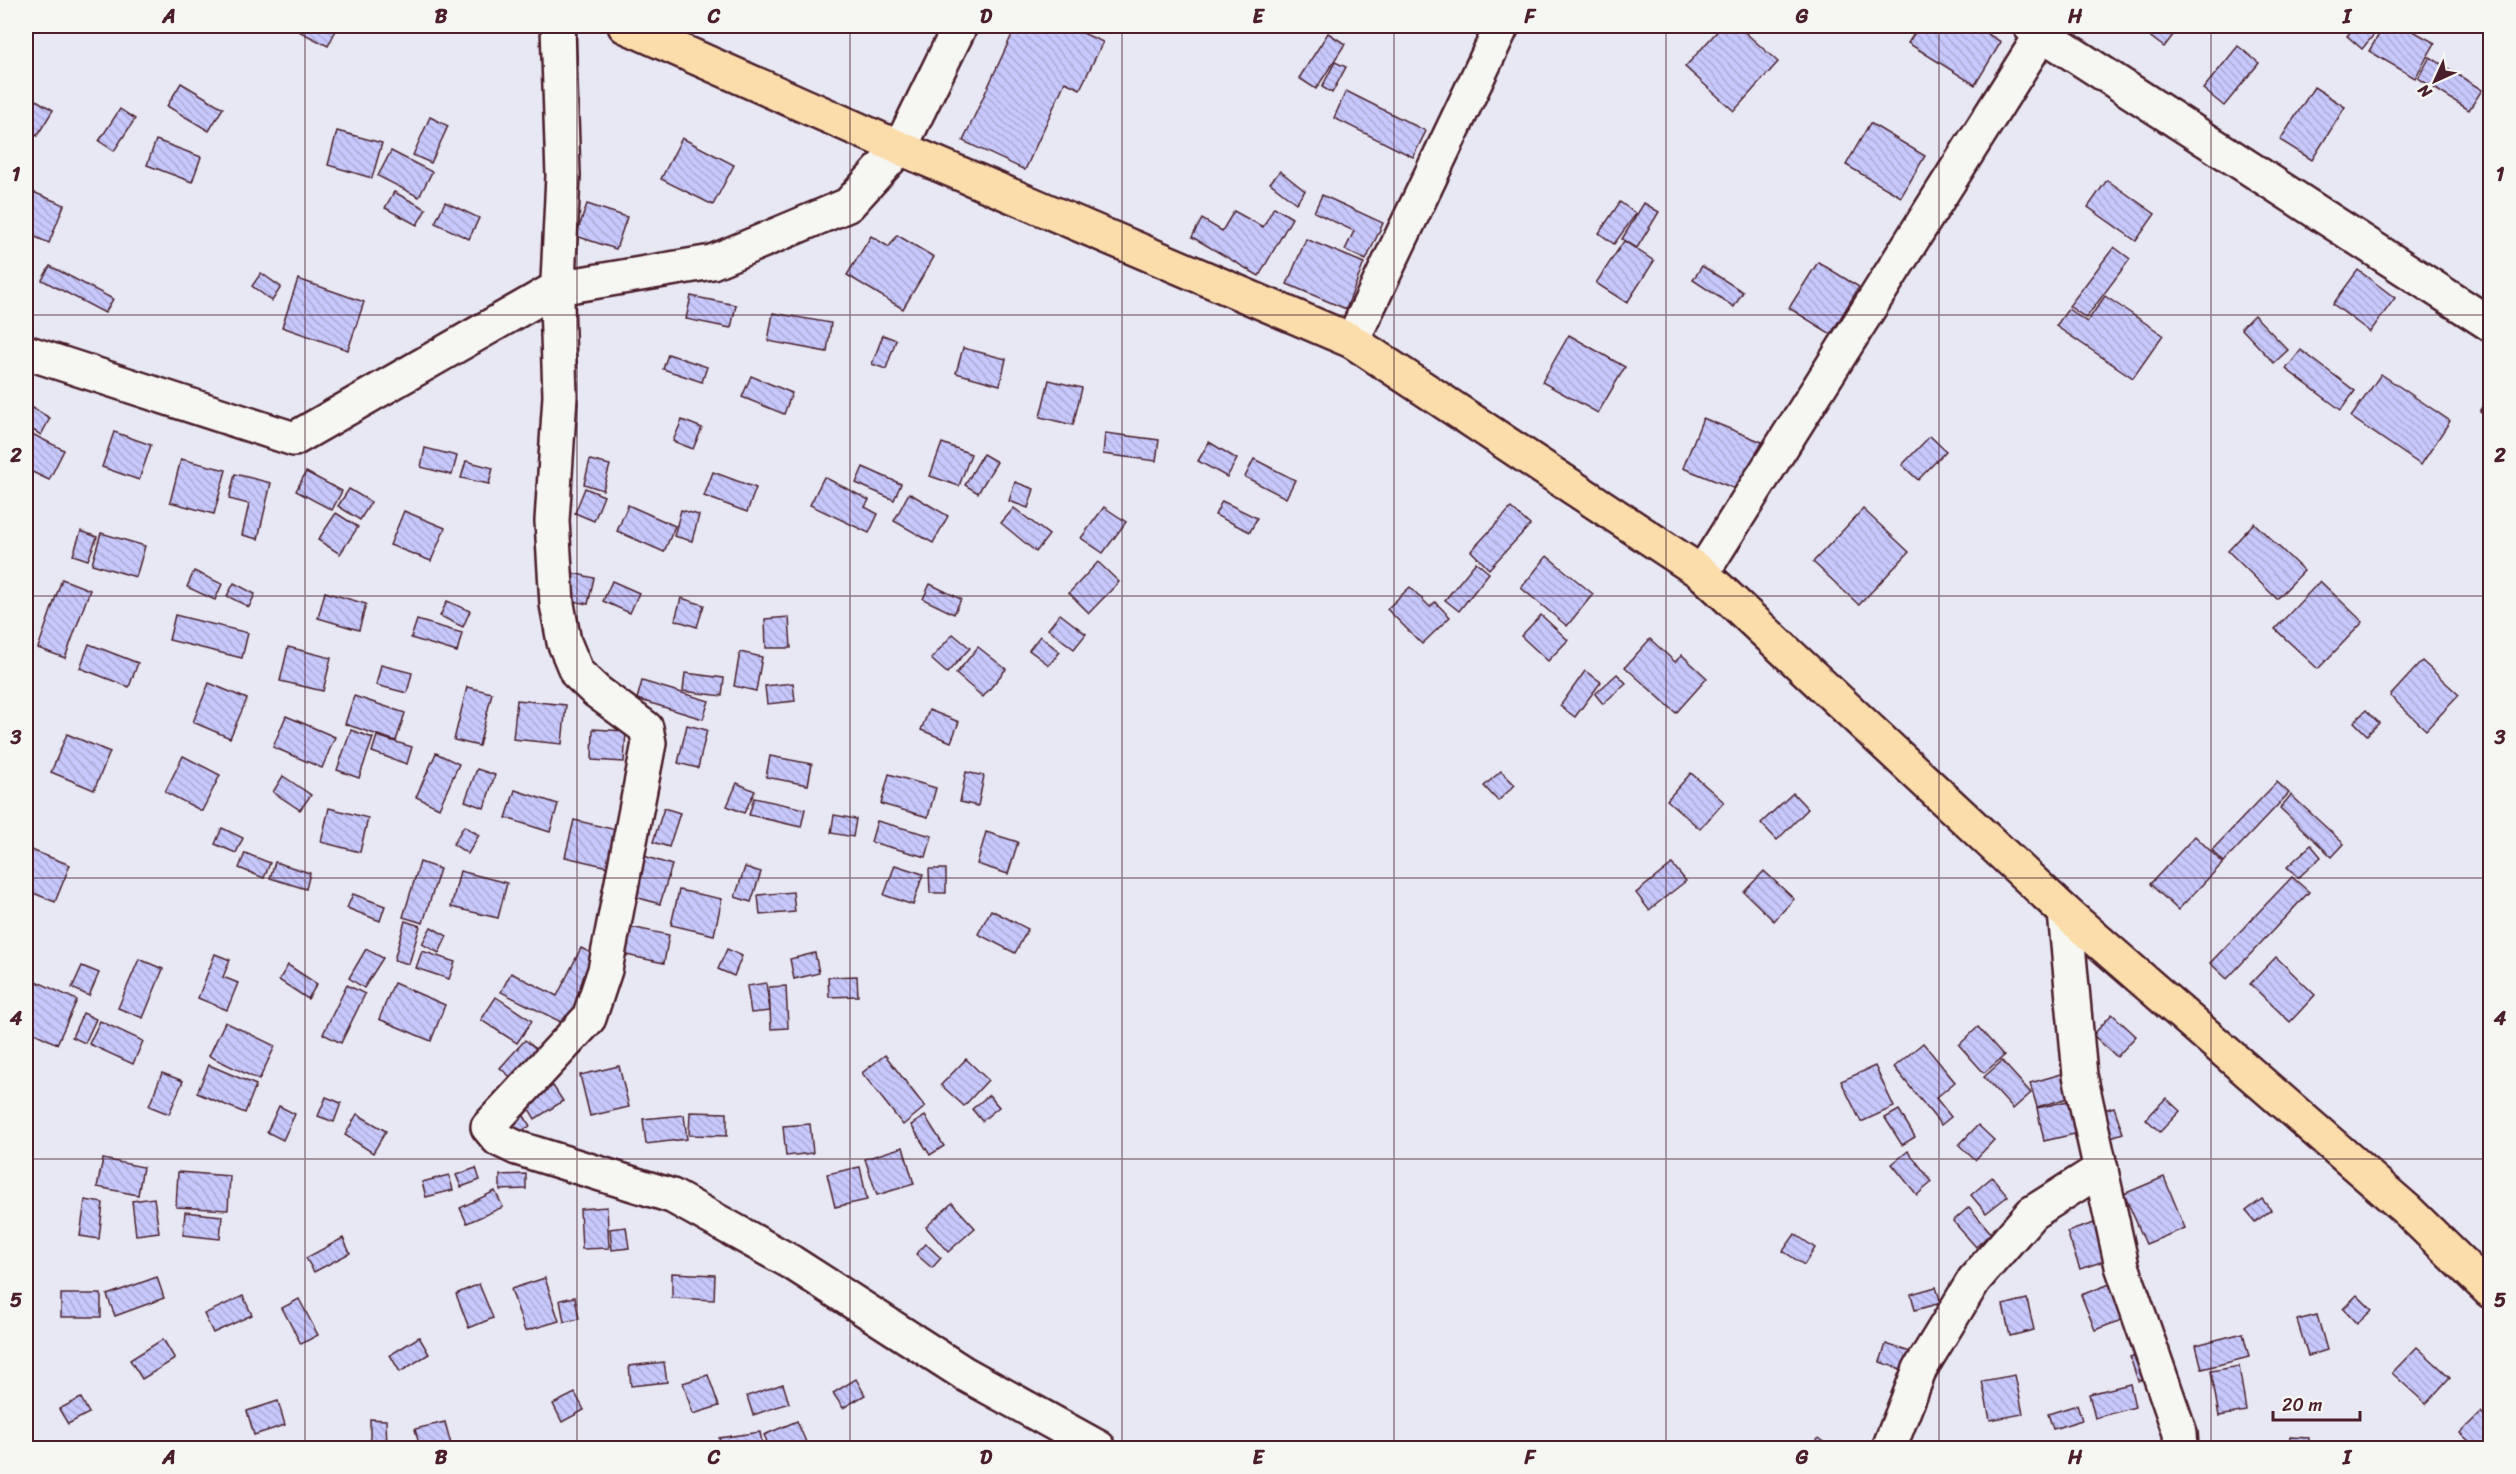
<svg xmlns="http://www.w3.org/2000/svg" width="2516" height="1474" viewBox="0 0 2516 1474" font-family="Sriracha,sans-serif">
<defs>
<pattern id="building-back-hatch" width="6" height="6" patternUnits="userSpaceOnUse" patternTransform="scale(1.5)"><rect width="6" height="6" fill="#c7c8fb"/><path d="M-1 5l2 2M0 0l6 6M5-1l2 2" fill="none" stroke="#acabd7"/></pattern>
</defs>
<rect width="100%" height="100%" fill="#e8e8f5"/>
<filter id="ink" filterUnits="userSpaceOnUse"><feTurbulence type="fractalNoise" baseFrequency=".0167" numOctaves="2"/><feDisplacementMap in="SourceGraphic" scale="12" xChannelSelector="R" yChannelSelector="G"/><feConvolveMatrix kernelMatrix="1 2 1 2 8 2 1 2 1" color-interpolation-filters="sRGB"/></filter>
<g filter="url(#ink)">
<g fill="url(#building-back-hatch)" stroke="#4a1f2b" stroke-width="1.5">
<path d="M26,26h9l-9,18z"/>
<path d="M289,26h49l-10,20z"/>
<path d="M1016,26h51l36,16 -23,47 -15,-7 -40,88 -62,-29z"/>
<path d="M1722,26h16l40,36 -44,49 -49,-44z"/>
<path d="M1919,26h56l26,16 -26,43 -67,-42z"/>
<path d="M2136,26h44l-16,21z"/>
<path d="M2355,26h26l-19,23 -15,-13z"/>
<path d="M2384,26h20l31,17 -20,35 -46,-27z"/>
<path d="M1328,33l17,11 -29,45 -17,-11z"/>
<path d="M2238,46l21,17 -35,43 -21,-17z"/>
<path d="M2430,57l52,33 -13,20 -51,-32z"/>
<path d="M1335,62l11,5 -14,26 -10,-6z"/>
<path d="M181,83l42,25 -14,23 -42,-25z"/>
<path d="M2314,87l31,20 -33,53 -32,-20z"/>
<path d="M1346,91l80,40 -13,26 -79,-39z"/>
<path d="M26,94l27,16 -16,26 -11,-7z"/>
<path d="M120,109l15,10 -21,32 -15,-10z"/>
<path d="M430,117l18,9 -17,37 -18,-8z"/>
<path d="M1870,123l55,33 -24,41 -55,-32z"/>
<path d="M337,131l45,12 -10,35 -44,-13z"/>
<path d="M682,138l52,27 -21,40 -52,-26z"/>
<path d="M156,140l45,17 -9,25 -45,-17z"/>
<path d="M391,151l41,21 -13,25 -41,-21z"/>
<path d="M1280,171l25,20 -9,12 -26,-20z"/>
<path d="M2107,180l48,34 -19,27 -48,-34z"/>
<path d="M26,189l38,16 -15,38 -23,-10z"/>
<path d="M394,192l32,17 -9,16 -32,-17z"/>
<path d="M1322,195l61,28 -17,37 -21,-10 9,-19 -40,-19z"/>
<path d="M445,202l34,16 -10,21 -34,-16z"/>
<path d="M1620,202l16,12 -22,30 -15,-11z"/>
<path d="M1644,203l15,9 -22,36 -15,-9z"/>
<path d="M587,204l40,13 -11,32 -40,-13z"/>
<path d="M1274,207l18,11 -33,58 -67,-39 10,-18 20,12 12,-20 29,16z"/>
<path d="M897,235l37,22 -31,52 -56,-34 24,-39 18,11z"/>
<path d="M1306,239l58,24 -18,46 -59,-25z"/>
<path d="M1624,241l30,20 -27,42 -31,-20z"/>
<path d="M2114,247l16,12 -44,59 -17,-12z"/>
<path d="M1818,262l41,25 -28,47 -42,-26z"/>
<path d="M50,266l63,33 -8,14 -63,-33z"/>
<path d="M1702,266l41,26 -9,15 -41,-27z"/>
<path d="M2358,270l37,28 -25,34 -37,-28z"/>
<path d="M261,273l20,14 -9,14 -20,-15z"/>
<path d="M298,279l66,23 -16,48 -66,-23z"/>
<path d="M691,296l45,9 -5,23 -45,-9z"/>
<path d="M2105,296l58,39 -30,43 -77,-52 12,-17 19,13z"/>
<path d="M773,313l58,10 -4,29 -59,-11z"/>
<path d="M2254,315l34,35 -14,13 -33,-35z"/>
<path d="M883,335l13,5 -10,29 -14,-5z"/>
<path d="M1569,335l56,32 -27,46 -56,-31z"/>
<path d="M963,348l43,11 -6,26 -44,-12z"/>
<path d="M2301,350l54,41 -14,19 -55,-41z"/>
<path d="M668,354l39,13 -5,15 -39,-13z"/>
<path d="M2381,374l69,47 -29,44 -70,-48z"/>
<path d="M751,376l41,17 -8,21 -42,-17z"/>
<path d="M1049,380l33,8 -9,37 -33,-8z"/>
<path d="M2490,395v23l-10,-6z"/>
<path d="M26,404l24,14 -9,17 -15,-9z"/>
<path d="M1703,418l59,24 -19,50 -60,-24z"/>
<path d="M682,420l20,8 -9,21 -20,-8z"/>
<path d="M26,431l38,19 -15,30 -23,-11z"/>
<path d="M114,432l37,13 -12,35 -37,-13z"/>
<path d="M1105,433l54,7 -3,21 -53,-7z"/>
<path d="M1930,436l16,15 -28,29 -16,-15z"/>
<path d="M1209,442l28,17 -10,18 -29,-16z"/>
<path d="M942,443l29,11 -12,32 -29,-10z"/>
<path d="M425,448l32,8 -5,19 -31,-8z"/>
<path d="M983,454l14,8 -19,31 -13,-8z"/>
<path d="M181,459l45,11 -12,44 -44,-12z"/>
<path d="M1254,459l41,21 -9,18 -41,-21z"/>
<path d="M590,460l20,5 -7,25 -19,-6z"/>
<path d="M466,461l27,7 -4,16 -28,-6z"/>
<path d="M863,467l38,17 -7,16 -38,-17z"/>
<path d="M306,472l36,19 -10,19 -36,-19z"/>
<path d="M713,472l43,16 -9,24 -43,-16z"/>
<path d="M235,474l36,9 -13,56 -16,-4 7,-31 -20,-5z"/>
<path d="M824,477l45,23 -4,7 13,7 -9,19 -59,-28z"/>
<path d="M1015,482l19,7 -6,19 -19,-7z"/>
<path d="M585,488l19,8 -10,25 -19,-8z"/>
<path d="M349,489l22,13 -11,18 -22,-14z"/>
<path d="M909,493l39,23 -15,27 -39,-22z"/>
<path d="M1222,501l35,17 -7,14 -35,-17z"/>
<path d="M628,505l47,21 -11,26 -47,-21z"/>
<path d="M1104,507l22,15 -23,31 -22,-15z"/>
<path d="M1014,508l35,27 -13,17 -35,-29z"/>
<path d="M1511,508l19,17 -41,44 -18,-18z"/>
<path d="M1863,509l46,43 -50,53 -46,-43z"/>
<path d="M681,510l18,5 -7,26 -18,-5z"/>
<path d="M404,511l41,17 -14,33 -41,-16z"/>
<path d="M336,513l22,14 -18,27 -22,-14z"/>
<path d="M2254,523l50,48 -27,28 -49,-48z"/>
<path d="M81,531l16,6 -9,23 -15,-5z"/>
<path d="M101,533l44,13 -9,31 -44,-13z"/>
<path d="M1547,556l46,38 -26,32 -46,-38z"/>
<path d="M1098,562l21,20 -30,31 -20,-20z"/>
<path d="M1476,562l13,11 -30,38 -14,-11z"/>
<path d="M194,571l28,13 -7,16 -28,-13z"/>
<path d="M573,573l21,5 -6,26 -20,-4z"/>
<path d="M62,579l28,11 -25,68 -27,-10z"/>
<path d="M612,581l27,12 -9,20 -27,-12z"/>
<path d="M2320,581l43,41 -45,47 -43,-40z"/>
<path d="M234,583l21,11 -6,13 -22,-11z"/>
<path d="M930,584l31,15 -7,15 -31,-15z"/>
<path d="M1410,587l20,20 5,-5 15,15 -28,27 -35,-35z"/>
<path d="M325,592l41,12 -7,26 -41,-12z"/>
<path d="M681,598l23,7 -7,22 -22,-7z"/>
<path d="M447,601l23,10 -7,16 -23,-11z"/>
<path d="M1060,614l26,20 -12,15 -26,-20z"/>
<path d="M175,615l73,18 -6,25 -73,-18z"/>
<path d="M1541,615l27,25 -20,21 -27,-25z"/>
<path d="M789,617l2,31h-25l-1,-29z"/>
<path d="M417,620l45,13 -5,19 -46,-14z"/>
<path d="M953,634l17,14 -23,25 -16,-14z"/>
<path d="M1040,636l20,16 -11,13 -20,-15z"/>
<path d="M1650,639l25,23 7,-7 25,23 -31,35 -51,-46z"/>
<path d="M89,644l49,19 -9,24 -49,-19z"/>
<path d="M288,647l43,11 -8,33 -43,-10z"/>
<path d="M978,647l28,22 -23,28 -27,-23z"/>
<path d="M740,652l22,5 -6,34 -22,-5z"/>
<path d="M2422,661l37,34 -33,35 -36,-34z"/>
<path d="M381,665l31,8 -5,20 -31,-8z"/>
<path d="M1585,671l16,11 -26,35 -15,-11z"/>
<path d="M685,673l39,5 -2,18 -39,-5z"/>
<path d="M1617,674l9,9 -23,21 -8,-10z"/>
<path d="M642,681l67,20 -6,18 -66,-20z"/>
<path d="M209,683l38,16 -17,39 -37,-16z"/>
<path d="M793,683l2,18 -28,3 -2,-18z"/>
<path d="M467,687l25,6 -13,53 -25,-6z"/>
<path d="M354,696l51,17 -9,28 -51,-17z"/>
<path d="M517,700l49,5 -4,39 -49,-5z"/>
<path d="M929,710l30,12 -8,20 -30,-12z"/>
<path d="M2366,710l13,13 -12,12 -13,-13z"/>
<path d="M286,716l49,21 -13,31 -49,-21z"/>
<path d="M687,725l20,5 -9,38 -20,-5z"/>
<path d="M593,729l33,2 -2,31 -32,-2z"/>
<path d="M351,730l22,8 -14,40 -22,-8z"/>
<path d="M67,734l43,18 -16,38 -43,-18z"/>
<path d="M377,736l35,11 -5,17 -35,-12z"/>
<path d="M436,753l23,11 -20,44 -23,-11z"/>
<path d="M183,756l37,19 -18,36 -37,-19z"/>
<path d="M770,756l42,8 -4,21 -42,-8z"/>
<path d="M477,769l18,6 -11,33 -19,-7z"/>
<path d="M1501,771l14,14 -17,16 -14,-15z"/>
<path d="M966,772l18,4 -6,30 -18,-4z"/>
<path d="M1691,773l33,29 -24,27 -33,-29z"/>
<path d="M889,774l47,14 -8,29 -47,-13z"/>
<path d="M283,776l28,19 -11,15 -27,-18z"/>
<path d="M2277,782l12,11 -65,69 -12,-12z"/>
<path d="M737,783l18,8 -11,22 -17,-7z"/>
<path d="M515,790l43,14 -8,28 -44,-14z"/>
<path d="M1793,793l15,16 -31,31 -16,-17z"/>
<path d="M2291,795l53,49 -12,13 -52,-49z"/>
<path d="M754,798l51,11 -4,18 -52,-12z"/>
<path d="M329,808l39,10 -8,34 -39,-10z"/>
<path d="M664,808l16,5 -11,34 -16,-5z"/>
<path d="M834,815l22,4 -3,18 -22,-4z"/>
<path d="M574,820l51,12 -8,37 -52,-12z"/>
<path d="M877,821l55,15 -6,21 -55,-15z"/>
<path d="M464,826l15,9 -11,19 -15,-10z"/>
<path d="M222,828l21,10 -7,15 -21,-9z"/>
<path d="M986,832l32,10 -10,32 -31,-10z"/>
<path d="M2195,836l28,27 -45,47 -28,-26z"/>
<path d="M2311,845l10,12 -23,21 -11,-11z"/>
<path d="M26,848l44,17 -15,37 -29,-12z"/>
<path d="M245,853l25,10 -6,15 -25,-10z"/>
<path d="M644,856l28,9 -12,39 -28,-8z"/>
<path d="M275,862l35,11 -4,16 -36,-11z"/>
<path d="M420,862l20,7 -17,54 -20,-6z"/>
<path d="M1672,864l14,17 -37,29 -13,-17z"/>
<path d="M895,865l28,9 -10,31 -29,-10z"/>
<path d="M745,867l16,5 -10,30 -16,-5z"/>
<path d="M929,869h17v24h-16z"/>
<path d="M460,871l47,12 -9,35 -47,-11z"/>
<path d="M1764,871l30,28 -20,22 -30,-29z"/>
<path d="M2292,877l17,15 -82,87 -17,-16z"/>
<path d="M679,890l43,9 -8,36 -43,-10z"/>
<path d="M793,892l2,20 -35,3 -2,-20z"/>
<path d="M353,894l32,12 -5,15 -33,-13z"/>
<path d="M991,910l37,19 -13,24 -37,-19z"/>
<path d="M405,921l15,5 -11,38 -15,-4z"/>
<path d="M626,926l43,9 -5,28 -43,-9z"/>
<path d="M431,927l16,9 -8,17 -17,-9z"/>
<path d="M581,948l20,10 -34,67 -66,-33 10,-19 46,23z"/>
<path d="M366,949l17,9 -19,30 -15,-10z"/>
<path d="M727,949l15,7 -8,20 -16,-7z"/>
<path d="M422,951l33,11 -6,17 -33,-11z"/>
<path d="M815,953l4,20 -25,6 -4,-20z"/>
<path d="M215,954l15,6 -7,17 15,6 -11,27 -29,-12z"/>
<path d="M2276,957l39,38 -25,27 -40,-38z"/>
<path d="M139,959l24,10 -20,49 -25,-10z"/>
<path d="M288,965l29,19 -9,15 -29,-19z"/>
<path d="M82,966l17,7 -10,23 -17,-8z"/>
<path d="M857,976l1,20 -29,1 -1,-20z"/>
<path d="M27,977l50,23 -20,44 -31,-15z"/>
<path d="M394,983l51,22 -14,36 -52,-22z"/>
<path d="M766,983l4,28 -19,2 -4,-27z"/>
<path d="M347,985l18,9 -24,49 -18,-9z"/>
<path d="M786,986l2,42 -17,1 -2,-42z"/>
<path d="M496,997l36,24 -15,22 -36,-23z"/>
<path d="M83,1013l13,6 -11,24 -13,-6z"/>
<path d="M2112,1014l24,22 -19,21 -24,-22z"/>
<path d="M100,1021l43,20 -10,23 -44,-20z"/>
<path d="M225,1022l50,24 -16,34 -50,-24z"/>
<path d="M1978,1027l26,29 -20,17 -25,-28z"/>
<path d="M525,1040l14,11 -25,29 -14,-12z"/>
<path d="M1923,1043l32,39 -19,16 15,19 -10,8 -47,-58z"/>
<path d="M885,1055l40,52 -22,18 -41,-52z"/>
<path d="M966,1059l22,21 -24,26 -23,-21z"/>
<path d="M2002,1061l29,32 -18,16 -29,-32z"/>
<path d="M209,1065l47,20 -11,28 -48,-20z"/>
<path d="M619,1066l10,41 -39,9 -10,-41z"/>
<path d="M1875,1066l19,41 -33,15 -20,-41z"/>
<path d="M162,1073l21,8 -14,33 -20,-8z"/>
<path d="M2065,1073l7,24 -35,10 -7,-24z"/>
<path d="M553,1086l10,15 -28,18 -9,-15z"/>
<path d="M26,1091l7,1 -6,23 -1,-1z"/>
<path d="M989,1095l10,12 -17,14 -10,-12z"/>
<path d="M326,1097l15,6 -7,19 -16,-6z"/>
<path d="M2166,1098l14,13 -20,21 -14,-13z"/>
<path d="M2072,1100l7,33 -35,8 -7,-33z"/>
<path d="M279,1106l16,8 -12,26 -16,-8z"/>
<path d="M2114,1107l9,26 -12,4 -10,-26z"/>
<path d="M520,1109l10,17 -22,13 -10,-17z"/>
<path d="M1899,1110l16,27 -13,8 -17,-27z"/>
<path d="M690,1112l37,1v23l-38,-1z"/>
<path d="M357,1114l29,17 -13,22 -28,-18z"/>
<path d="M684,1115l3,24 -41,5 -3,-25z"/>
<path d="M925,1116l19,30 -14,9 -19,-30z"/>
<path d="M810,1124l3,29 -27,3 -3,-30z"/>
<path d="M1978,1125l16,15 -19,20 -16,-15z"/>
<path d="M903,1147l11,37 -37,11 -12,-36z"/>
<path d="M1908,1151l24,31 -15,13 -25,-31z"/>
<path d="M103,1159l40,8 -5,28 -41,-8z"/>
<path d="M860,1167l7,33 -32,7 -8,-33z"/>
<path d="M476,1168l4,12 -19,7 -5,-12z"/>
<path d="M178,1172l52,4 -2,34 -52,-3z"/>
<path d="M526,1174v15l-26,1v-15z"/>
<path d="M449,1175l4,15 -27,7 -4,-15z"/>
<path d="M1992,1177l16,19 -22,17 -15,-18z"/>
<path d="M2164,1177l21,51 -39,16 -22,-50z"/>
<path d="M495,1191l8,16 -36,16 -7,-15z"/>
<path d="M154,1198l5,34 -23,3 -4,-34z"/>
<path d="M2262,1199l9,11 -16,12 -9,-11z"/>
<path d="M85,1200l18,3 -4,36 -19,-3z"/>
<path d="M952,1203l23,25 -27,24 -22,-25z"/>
<path d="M607,1207l2,41 -27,1 -2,-40z"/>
<path d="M1969,1207l22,26 -15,14 -23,-26z"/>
<path d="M185,1212l37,4 -2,23 -37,-4z"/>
<path d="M2094,1223l13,37 -27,9 -13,-37z"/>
<path d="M626,1227l3,21 -17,2 -2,-21z"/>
<path d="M1795,1234l20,14 -11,17 -21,-14z"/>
<path d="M343,1238l7,15 -36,19 -8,-14z"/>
<path d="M926,1244l15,14 -9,10 -16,-14z"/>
<path d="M672,1273l43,2 -1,25 -42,-2z"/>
<path d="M157,1277l7,21 -49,18 -8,-21z"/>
<path d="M545,1278l14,43 -34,10 -14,-42z"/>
<path d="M479,1284l14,34 -24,10 -13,-34z"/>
<path d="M2110,1284l14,35 -29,11 -14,-35z"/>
<path d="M1936,1287l5,16 -26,7 -4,-16z"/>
<rect x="61" y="1294" width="40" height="23"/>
<path d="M2357,1295l15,15 -15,14 -14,-15z"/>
<path d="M243,1296l9,19 -39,18 -9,-19z"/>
<path d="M575,1297l4,22 -15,3 -4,-22z"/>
<path d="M299,1299l19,36 -17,9 -19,-36z"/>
<path d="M2027,1299l7,31 -24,6 -7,-31z"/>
<path d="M2317,1315l10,35 -19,6 -11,-36z"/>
<path d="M2243,1333l6,24 -47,12 -6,-24z"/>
<path d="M419,1337l10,17 -29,18 -10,-17z"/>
<path d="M163,1339l12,20 -33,20 -12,-19z"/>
<path d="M1886,1344l33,11 -6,18 -33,-11z"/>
<path d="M2417,1347l33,30 -24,27 -34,-31z"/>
<path d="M2144,1352l9,24 -15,5 -8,-24z"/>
<path d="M664,1362l3,20 -36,4 -2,-20z"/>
<path d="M2239,1366l7,45 -27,5 -8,-45z"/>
<path d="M708,1375l11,31 -26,8 -10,-31z"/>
<path d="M2015,1375l8,39 -33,6 -8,-39z"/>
<path d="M856,1379l9,16 -22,13 -10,-15z"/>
<path d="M26,1382l6,2 -6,19z"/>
<path d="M783,1384l6,19 -36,12 -6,-19z"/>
<path d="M2130,1384l5,23 -40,11 -6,-24z"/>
<path d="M575,1393l9,17 -22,12 -9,-18z"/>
<path d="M81,1398l8,15 -21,11 -9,-15z"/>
<path d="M278,1401l7,24 -31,10 -7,-24z"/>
<path d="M2077,1405l5,15 -29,9 -5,-15z"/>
<path d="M2481,1412l9,10v26h-13l-17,-15z"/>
<path d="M370,1419l16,1 1,28h-17z"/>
<path d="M797,1421l9,21 -16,6h-20l-6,-13z"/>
<path d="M445,1422l7,26h-32l-5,-19z"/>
<path d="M760,1432l3,16h-42l-2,-10z"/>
<path d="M2290,1437l19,1v10h-20z"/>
<path d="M1819,1438l13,10h-22z"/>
</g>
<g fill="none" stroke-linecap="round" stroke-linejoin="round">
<defs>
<g id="minor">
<path d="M558,26l5,150 -6,126 3,94 -8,125 5,83 7,38 13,31 19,18 50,37 3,15 -44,227 -16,48 -101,109 10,12 19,9 155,48 119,66 174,112 134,74"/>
<path d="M2030,26l460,298"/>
<path d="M1352,341l150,-315"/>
<path d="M26,352l268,87 263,-151 155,-26 136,-57 52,-57 60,-122"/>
<path d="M1702,573l345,-547"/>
<path d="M2065,912l15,163 42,191 58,167 1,15"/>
<path d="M1889,1448l31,-79 54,-89 58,-67 69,-44"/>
</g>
<path id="major" d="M625,26l275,122 452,193 350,232 363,339 342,298 83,81"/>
</defs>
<use href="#minor" stroke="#4a1f2b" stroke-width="38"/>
<use href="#major" stroke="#4a1f2b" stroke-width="38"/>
<use href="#minor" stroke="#f6f6f2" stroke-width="33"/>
<use href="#major" stroke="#faddab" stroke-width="33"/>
</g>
</g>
<path fill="none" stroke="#4a1f2b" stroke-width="1.5" stroke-opacity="0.55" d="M305,26v1422M577,26v1422M850,26v1422M1122,26v1422M1394,26v1422M1666,26v1422M1939,26v1422M2211,26v1422M26,315h2464M26,596h2464M26,878h2464M26,1159h2464"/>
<rect width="2516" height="1474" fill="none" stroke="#f6f6f2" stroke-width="66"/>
<g transform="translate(2435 81) rotate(225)" stroke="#f6f6f2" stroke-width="4.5" paint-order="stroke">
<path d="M0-4.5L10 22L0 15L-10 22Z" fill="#4a1f2b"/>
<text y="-9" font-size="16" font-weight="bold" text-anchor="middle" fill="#4a1f2b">N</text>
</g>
<path d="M2273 1411v9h87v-9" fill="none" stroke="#4a1f2b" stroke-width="3"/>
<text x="2282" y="1411" font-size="18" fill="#4a1f2b" stroke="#f6f6f2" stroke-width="4.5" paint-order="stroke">20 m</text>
<rect x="33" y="33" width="2450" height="1408" fill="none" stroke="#4a1f2b" stroke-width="2"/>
<g font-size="20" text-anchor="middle" font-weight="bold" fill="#4a1f2b">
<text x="169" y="23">A</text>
<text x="441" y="23">B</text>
<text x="714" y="23">C</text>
<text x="986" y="23">D</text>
<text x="1258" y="23">E</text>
<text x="1530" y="23">F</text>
<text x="1802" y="23">G</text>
<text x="2075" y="23">H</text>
<text x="2347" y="23">I</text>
<text x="16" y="181">1</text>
<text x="2500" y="181">1</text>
<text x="16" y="462">2</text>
<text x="2500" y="462">2</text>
<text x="16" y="744">3</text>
<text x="2500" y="744">3</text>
<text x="16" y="1025">4</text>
<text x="2500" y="1025">4</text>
<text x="16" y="1307">5</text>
<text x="2500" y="1307">5</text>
<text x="169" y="1464">A</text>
<text x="441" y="1464">B</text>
<text x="714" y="1464">C</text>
<text x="986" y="1464">D</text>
<text x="1258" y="1464">E</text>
<text x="1530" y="1464">F</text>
<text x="1802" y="1464">G</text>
<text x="2075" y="1464">H</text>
<text x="2347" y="1464">I</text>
</g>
</svg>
